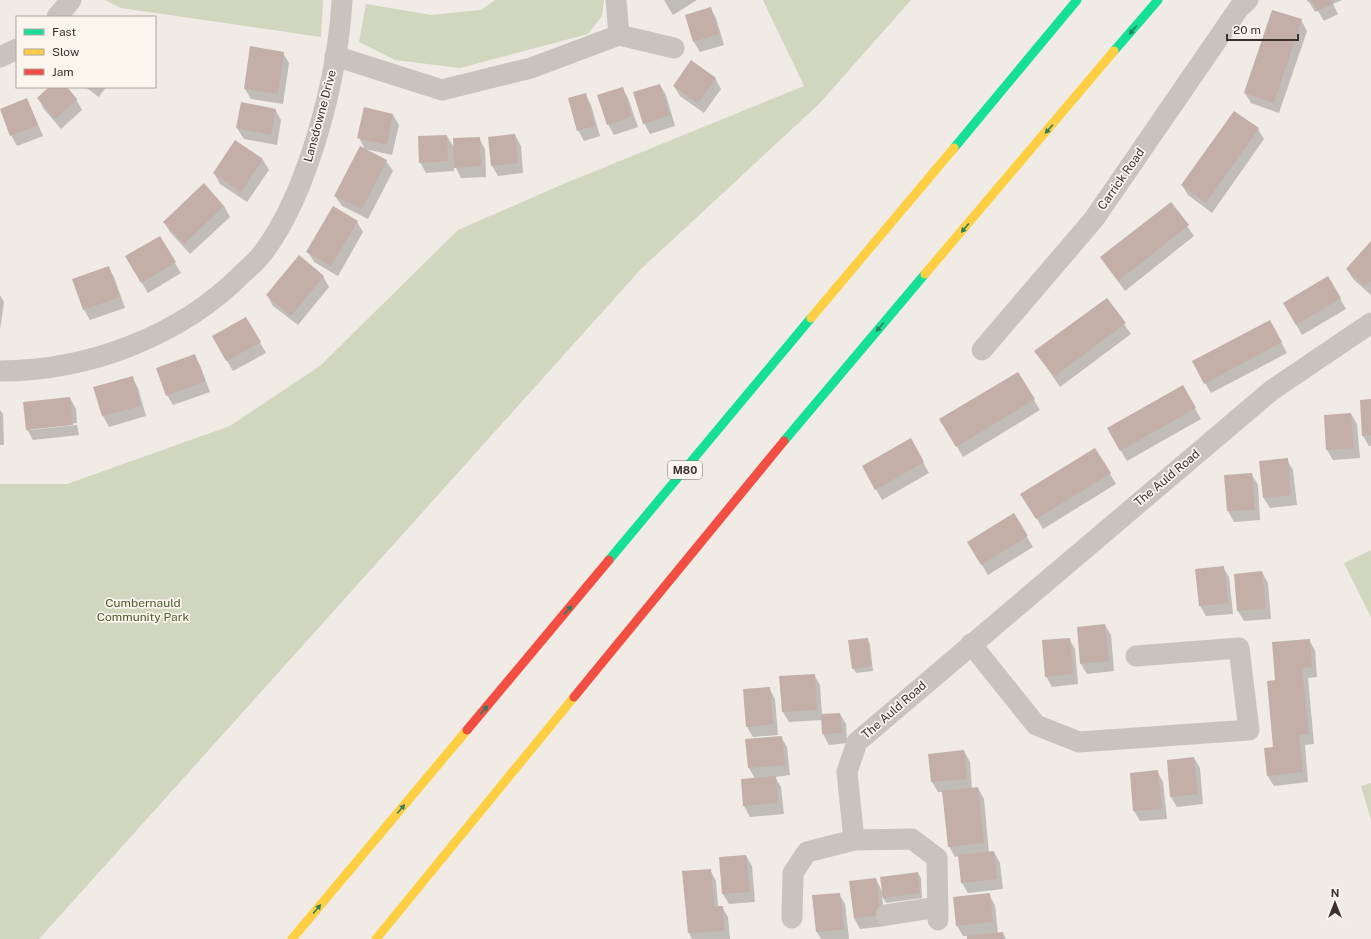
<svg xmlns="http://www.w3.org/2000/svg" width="1371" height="939" viewBox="0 0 1371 939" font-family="'Public Sans',sans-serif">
<rect width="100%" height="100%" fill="#f0ebe5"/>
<g fill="#d1d6bf">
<path d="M105,0h218l-2,37 -200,-29z"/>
<path d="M495,0h109l-2,16 -14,18 -128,34 -65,-8 -36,-18 7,-38 65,11 50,-5z"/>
<path d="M763,0h148l-92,104 -178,165 -602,670h-39v-455h67l163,-58 90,-60 138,-136 103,-45 243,-99z"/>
<path d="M1371,550v67l-27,-54z"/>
<path d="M1371,783v37l-10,-34z"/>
</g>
<g fill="#0003">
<path d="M664,0h33l-24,15z"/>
<path d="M1308,0h34l-9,4 5,10 -14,7 -6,-10 -3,1z"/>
<path d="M710,8l6,10 8,27 -24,7 -6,-10 -8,-27z"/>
<path d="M1301,20l6,11 -28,82 -28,-10 -6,-10z"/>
<path d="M283,53l6,10 -6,41 -32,-5 -6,-10z"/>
<path d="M715,78l6,11 -17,24 -24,-17 -6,-10z"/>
<path d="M660,85l6,10 9,31 -25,8 -6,-11z"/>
<path d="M51,87h15l10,12 6,11 -21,19 -17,-20 -6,-11z"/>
<path d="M85,87h21l-7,10z"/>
<path d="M622,88l6,10 10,29 -24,8 -6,-11z"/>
<path d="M585,94l6,11 9,31 -16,5 -6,-11z"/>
<path d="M27,99l16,37 -26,10 -6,-11z"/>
<path d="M275,109l6,11 -4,25 -33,-6 -7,-11z"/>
<path d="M393,115l6,10 -7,30 -27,-6 -6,-11z"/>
<path d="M1258,129l6,10 -52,74 -24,-18 -6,-10z"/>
<path d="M515,135l6,11 2,27 -25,3 -6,-10z"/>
<path d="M447,136l8,13 24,-11 6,11 1,28 -25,1 -7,-14v7l-28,2 -6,-11z"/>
<path d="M263,160l6,10 -22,32 -27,-18 -6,-11z"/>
<path d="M386,161l7,10 -25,48 -26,-13 -7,-10z"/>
<path d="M1171,203l23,33 -69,55 -24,-33z"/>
<path d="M224,206l6,11 -40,37 -20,-22 -6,-10z"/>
<path d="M357,222l6,10 -25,44 -24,-14 -6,-10z"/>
<path d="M159,237l22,36 -33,20 -22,-36z"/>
<path d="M1371,242v53l-18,-16 -6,-10z"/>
<path d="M108,267l6,10 11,31 -35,12 -6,-10z"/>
<path d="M323,276l6,11 -31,38 -25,-19 -6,-11z"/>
<path d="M1328,277l18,32 -44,26 -18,-32z"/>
<path d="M0,295l4,7 -4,28z"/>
<path d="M1106,299l25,35 -71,53 -24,-36z"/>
<path d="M246,318l20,35 -33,18 -20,-34z"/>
<path d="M1275,331l12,22 -76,40 -6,-10z"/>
<path d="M194,355l6,10 10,27 -37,13 -6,-10z"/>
<path d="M1018,374l22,36 -77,47 -22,-37z"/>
<path d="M132,377l6,11 8,28 -37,11 -6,-11 -9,-28z"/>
<path d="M1183,387l18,32 -74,42 -19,-32z"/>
<path d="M70,398l6,11 1,14 -47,5v2l47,-5 2,10 -46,5 -6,-11z"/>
<path d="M1371,400v46h-2l-6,-10z"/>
<path d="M0,410l3,4 1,31h-4z"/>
<path d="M1351,414l6,10 3,34 -27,2 -6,-10z"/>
<path d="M910,439l19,34 -47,27 -19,-34z"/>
<path d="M1095,449l21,35 -73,45 -15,-25z"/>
<path d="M1287,460l6,10 4,35 -27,3 -7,-11z"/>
<path d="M1252,475l6,10 2,35 -26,2 -6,-11 -3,-35z"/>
<path d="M1013,514l20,33 -45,28 -20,-33z"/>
<path d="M1223,567l6,10 4,37 -27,2 -6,-10z"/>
<path d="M1262,572l6,11 3,36 -27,2 -6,-10 -3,-36z"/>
<path d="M1105,625l6,10 3,36 -27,3 -6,-10z"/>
<path d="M867,639l3,5 3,27 -17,2 -3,-5z"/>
<path d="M1069,639l6,10 3,35 -26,3 -6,-11z"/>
<path d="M1309,640l6,10 2,27 -9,1 6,66 -9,1 3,37 -34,4 -7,-11 7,-27 2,-67z"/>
<path d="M814,675l6,10 2,30 18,-1 6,10 1,19 -18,2 -6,-11 -1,-14 -33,2 -6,-10z"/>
<path d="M769,688l6,11 3,36 -25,2 -6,-10z"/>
<path d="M781,737l6,10 3,28 -15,2 6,10 3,27 -34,3 -6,-11 -2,-26 13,-1 -6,-11 -3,-28z"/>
<path d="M964,751l6,11 2,27 6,-1 6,11 5,54 5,-1 6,11 3,26 -35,4 -6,-10 -3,-27 -4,1 -6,-11 -6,-54h-5l-6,-10 -3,-27z"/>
<path d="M1194,758l6,10 3,36 -26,3 -6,-10z"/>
<path d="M1157,771l6,11 4,37 -27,2 -6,-10z"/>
<path d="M746,856l6,10 3,36 -26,2 -6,-10z"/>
<path d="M710,870l6,11 2,26h4l6,10 2,22h-38l-3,-6 -6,-61z"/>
<path d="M918,873l3,5 1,20 -36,5 -4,-7 4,30 -26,3 -6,-11 -4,-36 26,-3 6,12z"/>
<path d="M839,894l6,10 4,35h-28l-4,-7 -3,-36z"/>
<path d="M989,895l6,10 3,29 5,-1 3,6h-38v-3h-5l-6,-10z"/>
</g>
<g fill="#c3afa7">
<path d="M1307,0h24l2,4 -16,7 -5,-10 -4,1z"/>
<path d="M711,7l8,27 -26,8 -8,-27z"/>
<path d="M1272,10l30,9 -28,84 -30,-10z"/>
<path d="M250,46l34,6 -6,42 -34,-5z"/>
<path d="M691,60l25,18 -18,25 -25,-17z"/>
<path d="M660,84l10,31 -27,9 -10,-32z"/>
<path d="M49,87h18l10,12 -22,20 -18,-21z"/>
<path d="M623,87l9,29 -25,9 -10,-30z"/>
<path d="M586,93l9,33 -18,5 -9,-33z"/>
<path d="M27,98l11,27 -28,11 -10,-27z"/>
<path d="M241,102l35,7 -5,26 -35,-7z"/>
<path d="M364,107l29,7 -6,31 -30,-7z"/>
<path d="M1234,111l25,17 -53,75 -25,-18z"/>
<path d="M515,134l3,29 -27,3 -3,-29z"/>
<path d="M447,135l1,26 -29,2 -1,-27z"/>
<path d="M480,137l1,29 -27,2 -1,-30z"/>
<path d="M235,140l28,19 -22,33 -28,-19z"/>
<path d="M360,146l27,14 -25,49 -28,-13z"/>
<path d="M204,183l20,23 -40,38 -21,-22z"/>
<path d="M1171,202l18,23 -71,56 -18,-24z"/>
<path d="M333,206l25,15 -27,45 -25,-14z"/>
<path d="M160,236l16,26 -35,21 -16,-27z"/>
<path d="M1371,241v39l-6,6 -19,-17z"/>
<path d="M299,255l25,21 -33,40 -25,-21z"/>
<path d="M109,266l11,31 -37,13 -11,-31z"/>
<path d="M1328,276l13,22 -45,27 -13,-22z"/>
<path d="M1107,298l19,25 -72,54 -20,-26z"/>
<path d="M246,317l15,25 -35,19 -14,-25z"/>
<path d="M1270,320l12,22 -78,42 -12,-23z"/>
<path d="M195,354l10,27 -39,15 -10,-28z"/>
<path d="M1018,372l17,27 -79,48 -17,-28z"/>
<path d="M133,376l8,30 -39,10 -9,-29z"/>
<path d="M1183,385l13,23 -76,43 -13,-23z"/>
<path d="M70,397l3,28 -47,5 -3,-28z"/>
<path d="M1371,399v36l-9,1 -2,-36z"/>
<path d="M1351,413l3,35 -28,2 -2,-35z"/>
<path d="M911,438l13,24 -49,28 -13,-24z"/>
<path d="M1095,448l16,25 -75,46 -16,-25z"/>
<path d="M1288,458l3,37 -28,3 -4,-37z"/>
<path d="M1252,473l3,37 -28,1 -3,-36z"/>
<path d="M1014,513l14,23 -47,29 -14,-23z"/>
<path d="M1224,566l4,37 -29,3 -4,-37z"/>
<path d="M1262,571l4,37 -29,3 -3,-37z"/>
<path d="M1105,624l4,37 -29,3 -3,-37z"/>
<path d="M868,638l3,28 -19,3 -4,-29z"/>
<path d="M1070,638l3,36 -28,3 -3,-37z"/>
<path d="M1310,639l2,28 -10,1 7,66 -10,1 4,37 -36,4 -3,-28 9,-1 -6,-66 8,-1 -3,-38z"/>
<path d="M815,674l2,36 -35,2 -3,-36z"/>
<path d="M770,687l3,37 -27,3 -3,-38z"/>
<path d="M840,713l2,20 -20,1 -1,-20z"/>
<path d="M782,736l3,29 -37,3 -3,-29z"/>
<path d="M964,750l3,29 -36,3 -3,-28z"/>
<path d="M1194,757l4,37 -28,3 -3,-37z"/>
<path d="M1158,770l4,39 -29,2 -3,-38z"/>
<path d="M776,776l2,27 -35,3 -2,-27z"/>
<path d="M978,787l6,56 -36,4 -6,-56z"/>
<path d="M994,851l3,28 -36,4 -3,-28z"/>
<path d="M746,855l4,37 -28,2 -3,-37z"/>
<path d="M711,869l3,37h9l1,25 -36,2 -6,-62z"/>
<path d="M918,872l2,21 -37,5 -3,-21z"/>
<path d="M876,878l5,37 -27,3 -5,-37z"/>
<path d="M840,893l4,36 -28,3 -4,-37z"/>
<path d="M990,893l3,29 -37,4 -3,-29z"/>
<path d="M1003,932l1,7h-37v-3z"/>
</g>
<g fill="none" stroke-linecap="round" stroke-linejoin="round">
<g stroke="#c9c3be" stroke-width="21">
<path d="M616,0l3,35"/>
<path d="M57,17l14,-17"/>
<path d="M335,56l107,34 89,-22 88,-33 55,13"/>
<path d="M0,57l17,-8"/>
<path d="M982,350l112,-131 145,-211 9,-8"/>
<path d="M0,371c88,0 181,-35 243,-98 7,-6 14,-12 19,-19 47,-61 76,-179 80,-254"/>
<path d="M971,644l65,81 43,17 170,-12 -10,-82 -103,8"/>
<path d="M854,840l-7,-68 10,-30 415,-352 99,-67"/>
<path d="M886,915l52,-8"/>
<path d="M792,918l1,-45 14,-21 47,-12 58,-1 25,19 1,62"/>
</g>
<g stroke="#16e098" stroke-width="9">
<path d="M1114,51l44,-51"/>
<path d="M954,148l123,-148"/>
<path d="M784,441l141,-167"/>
<path d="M609,560l202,-242"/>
</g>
<g stroke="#ffcf43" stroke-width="9">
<path d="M925,274l189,-223"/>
<path d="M811,318l143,-170"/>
<path d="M292,939l175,-209"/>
<path d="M376,939l198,-242"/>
</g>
<g stroke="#f24e42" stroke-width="9">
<path d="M574,697l210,-256"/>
<path d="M467,730l142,-170"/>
</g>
</g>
<defs><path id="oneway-solid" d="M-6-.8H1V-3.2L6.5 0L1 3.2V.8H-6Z"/></defs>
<g fill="#2a7f5c">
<use href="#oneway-solid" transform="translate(1133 30) rotate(130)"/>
<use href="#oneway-solid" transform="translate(1049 129) rotate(130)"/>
<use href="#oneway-solid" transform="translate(965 228) rotate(130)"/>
<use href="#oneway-solid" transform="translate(880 327) rotate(130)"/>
<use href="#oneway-solid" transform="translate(568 610) rotate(-50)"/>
<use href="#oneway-solid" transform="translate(484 710) rotate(-50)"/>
<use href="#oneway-solid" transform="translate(401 809) rotate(-50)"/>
<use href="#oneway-solid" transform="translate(317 909) rotate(-50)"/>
</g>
<g text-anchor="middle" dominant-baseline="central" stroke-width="3.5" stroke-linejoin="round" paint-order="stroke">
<rect fill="#fbf5ee" stroke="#756b66" stroke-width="1" x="668" y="461" width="34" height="18" rx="3"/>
<g font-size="11" font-weight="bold" fill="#3b302b">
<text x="685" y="470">M80</text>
</g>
<g font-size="12" fill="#3b302b" stroke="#fbf5ee">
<text transform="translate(320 116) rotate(-75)">Lansdowne Drive</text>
<text transform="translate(1121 179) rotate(-55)">Carrick Road</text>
<text transform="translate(1167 478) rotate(-40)">The Auld Road</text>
<text transform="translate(894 710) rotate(-41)">The Auld Road</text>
</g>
<g font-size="12" fill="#4a5a2e" stroke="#fbf5ee">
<text x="143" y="603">Cumbernauld<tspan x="143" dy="14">Community Park</tspan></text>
</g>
</g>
<rect x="16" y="16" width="140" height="72" fill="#fbf5ee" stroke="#aea6a0"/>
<rect x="24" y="29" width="20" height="6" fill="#16e098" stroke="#aea6a0"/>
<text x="52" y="36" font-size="12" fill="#3b302b">Fast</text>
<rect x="24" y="49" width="20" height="6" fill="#ffcf43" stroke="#aea6a0"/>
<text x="52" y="56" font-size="12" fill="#3b302b">Slow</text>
<rect x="24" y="69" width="20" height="6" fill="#f24e42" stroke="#aea6a0"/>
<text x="52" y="76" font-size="12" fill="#3b302b">Jam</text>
<g transform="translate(1335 903)" stroke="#fbf5ee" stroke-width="3" paint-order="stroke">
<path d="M0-3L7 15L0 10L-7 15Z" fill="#3b302b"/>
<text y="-6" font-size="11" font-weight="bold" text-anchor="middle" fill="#3b302b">N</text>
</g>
<path d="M1227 34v6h71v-6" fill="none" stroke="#3b302b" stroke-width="2"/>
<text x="1233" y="34" font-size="12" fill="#3b302b" stroke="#fbf5ee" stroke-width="3" paint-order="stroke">20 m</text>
</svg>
